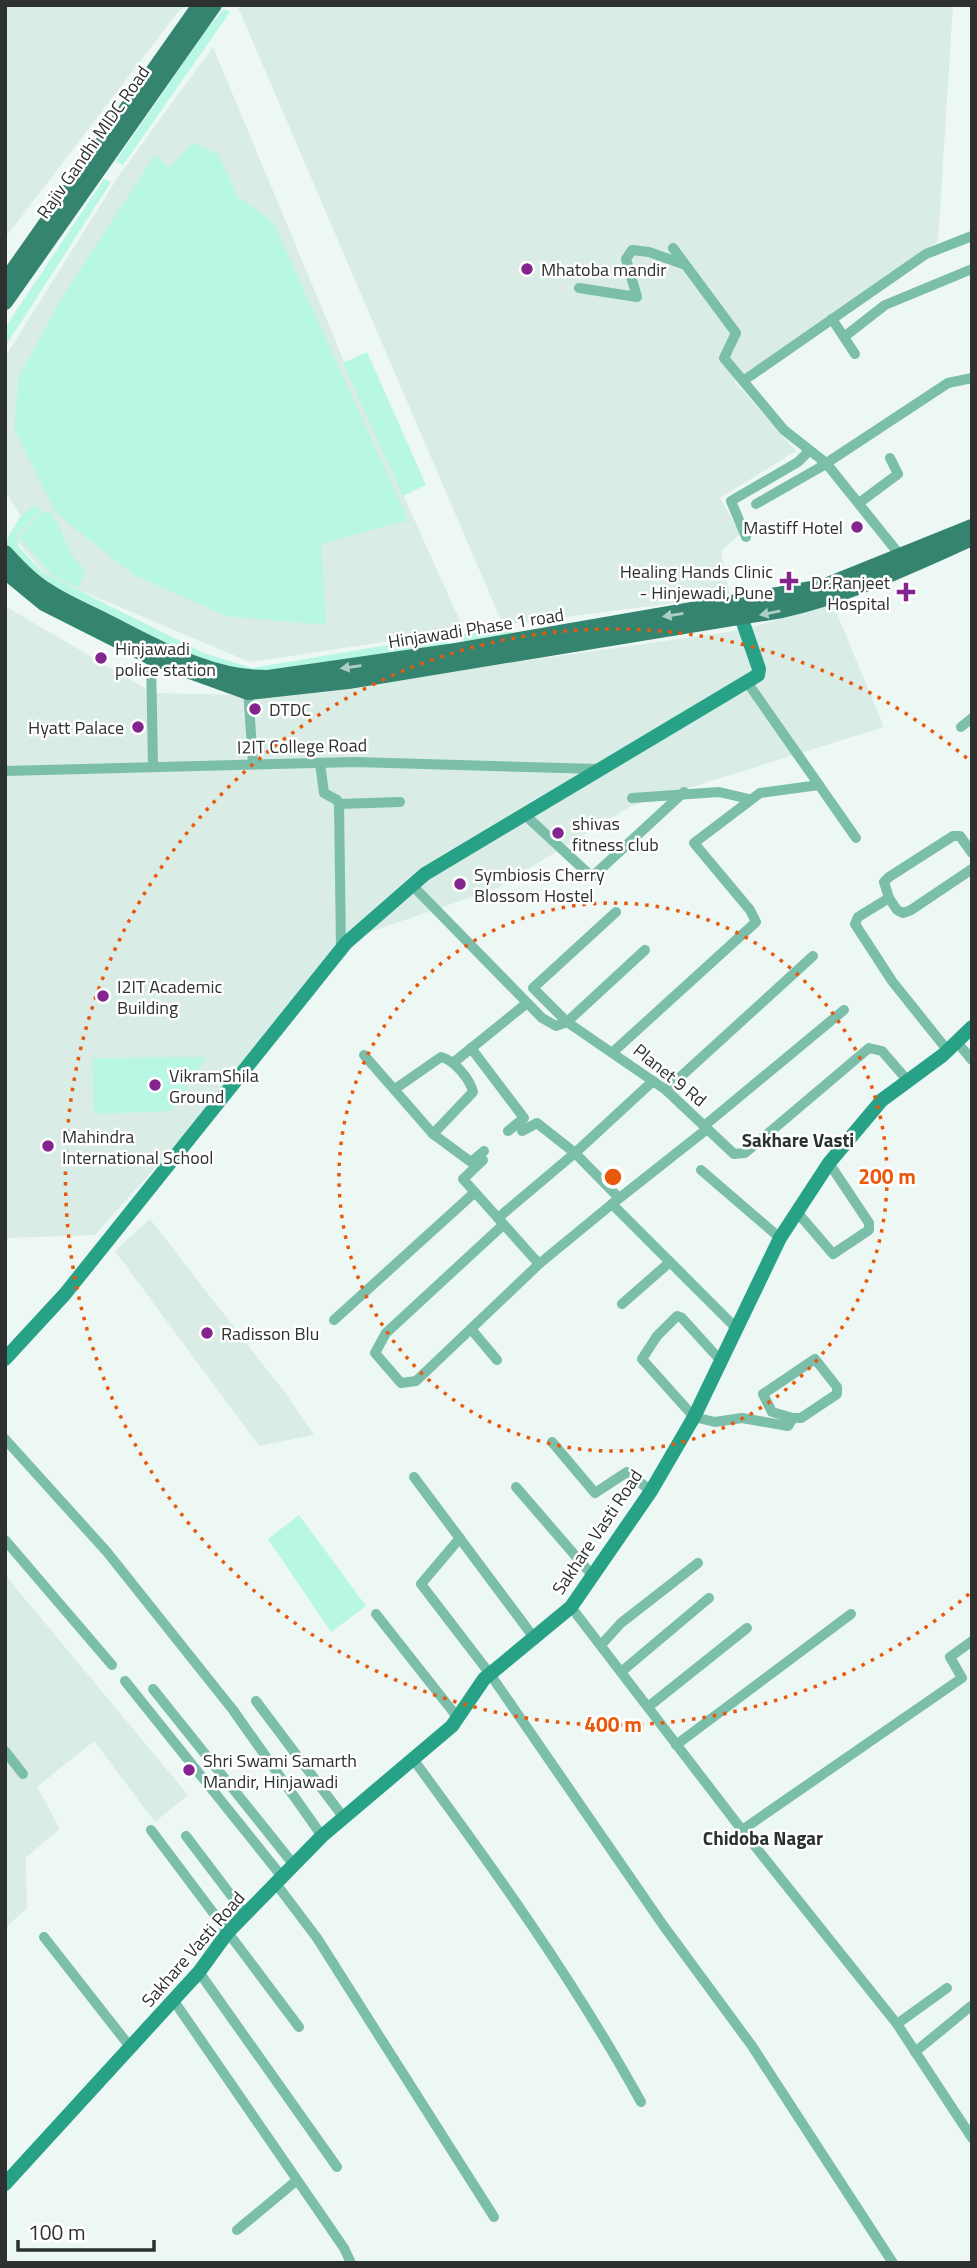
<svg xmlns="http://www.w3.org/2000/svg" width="977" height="2268" viewBox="0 0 977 2268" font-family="'Titillium Web',sans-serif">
<rect width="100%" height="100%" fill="#edf8f4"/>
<g fill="#d9ece5">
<path d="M5,5h183l-11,8 -172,225z"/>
<path d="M237,5h716l-15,236 -204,140 62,70 -76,47 20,36 -19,17 9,45 -227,29z"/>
<path d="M213,47l143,343 108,240 -214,32 -190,-80 -17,-10 -28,-33 8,-19 -18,-30v-133l115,-183z"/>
<path d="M833,604l51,123 -253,79 -134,82 -133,46 -269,301 -90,3v-632l148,87 123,3 466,-66z"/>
<path d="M150,1219l136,175 28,41 -55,11 -144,-195z"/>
<path d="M5,1575l183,220 -33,27 -61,-81 -57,46 23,42 -34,28 1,51 -22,20z"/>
</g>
<g fill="#b7f7e3">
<path d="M224,9l6,3 -107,153 -7,-4 90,-131z"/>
<path d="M193,143l25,11 20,43 35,25 135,298 -87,24 5,81 -100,-9 -92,-41 -78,-62 -42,-85 5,-51 42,-78 94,-144 14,12z"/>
<path d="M104,179l7,3 -106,165v-18l5,-9z"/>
<path d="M367,352l59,133 -23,11 -60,-133z"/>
<path d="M35,505l6,6 -24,24 1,11 24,26 162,81 48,15 194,-33 2,13 -193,26 -61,-16 -148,-73 -41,-42 14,-25z"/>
<path d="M42,512h8c12,13 14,33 25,47 4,5 8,7 10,14l-7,15 -26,-13 -33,-38z"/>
<path d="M510,628l3,11 -46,6 -7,-10z"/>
<path d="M206,1057l-35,54 -77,3 -1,-56z"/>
<path d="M299,1515l67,91 -35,26 -63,-93z"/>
</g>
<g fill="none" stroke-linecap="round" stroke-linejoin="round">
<g stroke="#7bbeaa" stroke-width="10">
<path d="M673,248l63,85 -12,25 60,72 42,33 77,96"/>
<path d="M579,288l58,9 -11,-38 6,-9 17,2 34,12"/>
<path d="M832,319l23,35"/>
<path d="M844,337l41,-32 87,-36"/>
<path d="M743,381l183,-127 46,-18"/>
<path d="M859,503l39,-29 -8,-16"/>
<path d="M756,504l63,-36 129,-85 24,-5"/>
<path d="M746,537l-15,-36 67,-39 11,-11"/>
<path d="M151,657l2,109"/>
<path d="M248,688l5,76"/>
<path d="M961,727l11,-9"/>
<path d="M320,763l4,30 13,7 2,4 2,144"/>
<path d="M5,771l350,-9 243,7"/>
<path d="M819,785l37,53"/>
<path d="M632,798l87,-6 30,7"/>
<path d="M339,804l61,-2"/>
<path d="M524,814l68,63 92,-85"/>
<path d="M412,885l130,133 14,8 11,-4 78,-72"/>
<path d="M889,898l-5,-16 5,-5 64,-41h7l12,17"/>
<path d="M616,912l-83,76 34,34 99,68 68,64 11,-1 124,-105 13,3 26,30"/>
<path d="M957,1042l15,18"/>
<path d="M471,1048l53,70 -16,13"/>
<path d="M948,1051l-56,-70 -37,-57 3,-7 31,-19 8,12 6,3 8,-3 61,-41"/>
<path d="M613,1052l143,-130 -6,-12 -56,-67 66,-50 59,-8 -72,-103"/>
<path d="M364,1055l69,79 38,28 13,-11"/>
<path d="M453,1063l74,-60"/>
<path d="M395,1089l46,-32c13,3 29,22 32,35l-40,42"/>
<path d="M666,1090l147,-134"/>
<path d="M704,1126l140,-116"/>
<path d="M707,1129l-95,75 124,124"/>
<path d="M522,1131l15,-8 38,30 78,-72"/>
<path d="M483,1160l-20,19 35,39"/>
<path d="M701,1170l79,68"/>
<path d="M612,1204l-73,60 -41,-46 77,-65 44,45"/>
<path d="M797,1212l36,42 36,-24v-7l-40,-60"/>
<path d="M503,1225l-117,108 -11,20 26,30 15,-2 123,-117"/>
<path d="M622,1304l48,-42"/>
<path d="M334,1320l140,-127"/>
<path d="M471,1329l26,31"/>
<path d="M721,1361l-39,-43 -5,-2 -20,20 -15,23 52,58 21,5 27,-4 46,8 5,-8h8l36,-24v-7l-22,-28 -52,35 9,18 21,6"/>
<path d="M5,1439l102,113 126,158 89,126"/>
<path d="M552,1442l43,51 32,-21 24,19"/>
<path d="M414,1477l121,162"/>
<path d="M516,1487l76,88"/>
<path d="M460,1538l-39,46 69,90 173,251 89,121 141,217"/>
<path d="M5,1540l107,125"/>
<path d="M571,1607l171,223 220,-152 -12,-21 22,-16"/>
<path d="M376,1614l82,104"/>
<path d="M601,1645l20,-22 77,-60"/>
<path d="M621,1672l88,-74"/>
<path d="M125,1681l158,197"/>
<path d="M153,1689l141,176"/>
<path d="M256,1701l88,117"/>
<path d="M648,1707l99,-79"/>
<path d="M676,1745l175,-131"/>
<path d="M5,1751l18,23"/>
<path d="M413,1759c81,110 162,223 228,343"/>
<path d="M151,1830l148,197"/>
<path d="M742,1830l155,194 75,114"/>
<path d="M186,1836l60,79"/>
<path d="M277,1885l40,53 177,279"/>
<path d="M44,1937l87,111"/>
<path d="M199,1972l138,195"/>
<path d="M174,2001l170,247 7,15"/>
<path d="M897,2024l50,-36"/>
<path d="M915,2052l56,-46"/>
<path d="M237,2230l59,-49"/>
</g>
<g stroke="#28a286" stroke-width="14">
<path d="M5,1359l60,-65 281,-351 79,-69 333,-199 1,-6 -21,-61"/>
<path d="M5,2184l194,-212 29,-40 94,-96 130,-110 32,-47 87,-72 80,-116 43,-74 86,-179 49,-75 53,-63 61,-45 29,-28"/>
</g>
<g stroke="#358470" stroke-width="16">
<path d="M5,282l195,-277"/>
<path d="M5,302l209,-297"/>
<path d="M5,553c14,15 27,29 44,39 18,12 39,20 58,30 50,25 103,57 161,56l188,-27 367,-64 149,-60"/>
<path d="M5,571l39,32 107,54 97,35 100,-11 434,-71c67,-15 127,-44 190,-72"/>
</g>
</g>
<defs><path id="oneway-solid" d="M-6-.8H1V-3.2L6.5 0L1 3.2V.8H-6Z" transform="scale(1.75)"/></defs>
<g fill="#aecec6">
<use href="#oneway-solid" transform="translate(770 613) rotate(169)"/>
<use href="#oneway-solid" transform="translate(673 615) rotate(171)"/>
<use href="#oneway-solid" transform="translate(351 667) rotate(172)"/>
</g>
<g fill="none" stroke="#e8590c" stroke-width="3.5" stroke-dasharray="3.5 7">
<circle cx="613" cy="1177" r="274"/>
<path d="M969 1594A548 548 0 1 1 969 760"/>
</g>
<g fill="#84258f" stroke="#fff" stroke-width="2.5">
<circle cx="527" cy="269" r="7"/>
<circle cx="857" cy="527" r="7"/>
<path d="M785.5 570.5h7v7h7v7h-7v7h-7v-7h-7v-7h7z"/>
<path d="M902.5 581.5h7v7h7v7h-7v7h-7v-7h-7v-7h7z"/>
<circle cx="101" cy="658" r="7"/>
<circle cx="255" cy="709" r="7"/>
<circle cx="138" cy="727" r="7"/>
<circle cx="558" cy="833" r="7"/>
<circle cx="460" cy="884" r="7"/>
<circle cx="103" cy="996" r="7"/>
<circle cx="155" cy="1085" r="7"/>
<circle cx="48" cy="1146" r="7"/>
<circle cx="207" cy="1333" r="7"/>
<circle cx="189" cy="1770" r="7"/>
</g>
<g text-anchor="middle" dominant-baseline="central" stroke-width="5" stroke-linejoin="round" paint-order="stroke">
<g font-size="18" fill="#2d312f" stroke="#fff">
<text transform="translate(93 142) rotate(-55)">Rajiv Gandhi MIDC Road</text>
<text transform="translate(476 628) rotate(-9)">Hinjawadi Phase 1 road</text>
<text transform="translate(302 746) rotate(-1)">I2IT College Road</text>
<text transform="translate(670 1075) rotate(39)">Planet 9 Rd</text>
<text transform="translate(597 1532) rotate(-56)">Sakhare Vasti Road</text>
<text transform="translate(193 1949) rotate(-49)">Sakhare Vasti Road</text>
</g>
<g font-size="18" fill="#2d312f" stroke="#fff" text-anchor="start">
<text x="541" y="269">Mhatoba mandir</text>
<text x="843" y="527" text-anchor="end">Mastiff Hotel</text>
<text x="773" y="571" text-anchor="end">Healing Hands Clinic<tspan x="773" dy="21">- Hinjewadi, Pune</tspan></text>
<text x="890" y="582" text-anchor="end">Dr.Ranjeet<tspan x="890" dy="21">Hospital</tspan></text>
<text x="115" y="648">Hinjawadi<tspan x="115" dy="21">police station</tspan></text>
<text x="269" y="709">DTDC</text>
<text x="124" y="727" text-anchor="end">Hyatt Palace</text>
<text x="572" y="823">shivas<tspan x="572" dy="21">fitness club</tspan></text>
<text x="474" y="874">Symbiosis Cherry<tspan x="474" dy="21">Blossom Hostel</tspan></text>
<text x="117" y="986">I2IT Academic<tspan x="117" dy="21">Building</tspan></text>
<text x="169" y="1075">VikramShila<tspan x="169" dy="21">Ground</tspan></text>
<text x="62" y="1136">Mahindra<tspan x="62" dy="21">International School</tspan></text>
<text x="221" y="1333">Radisson Blu</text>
<text x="203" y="1760">Shri Swami Samarth<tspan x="203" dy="21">Mandir, Hinjawadi</tspan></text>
</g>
<g font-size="19" font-weight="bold" fill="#29322f" stroke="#fff">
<text x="798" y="1139">Sakhare Vasti</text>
<text x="763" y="1837">Chidoba Nagar</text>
</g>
</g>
<circle cx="613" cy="1177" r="10" fill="#e8590c" stroke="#fff" stroke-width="3.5"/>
<g font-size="21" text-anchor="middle" font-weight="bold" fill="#e8590c" stroke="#fff" stroke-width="5" stroke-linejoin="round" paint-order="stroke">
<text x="887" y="1184">200 m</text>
<text x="613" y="1732">400 m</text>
</g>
<rect width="977" height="2268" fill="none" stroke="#2d312f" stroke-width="14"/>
<path d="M18 2240v10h136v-10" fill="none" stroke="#2d312f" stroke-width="3.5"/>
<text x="28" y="2240" font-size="21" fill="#2d312f" stroke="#ffffff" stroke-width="5" paint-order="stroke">100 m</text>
</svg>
